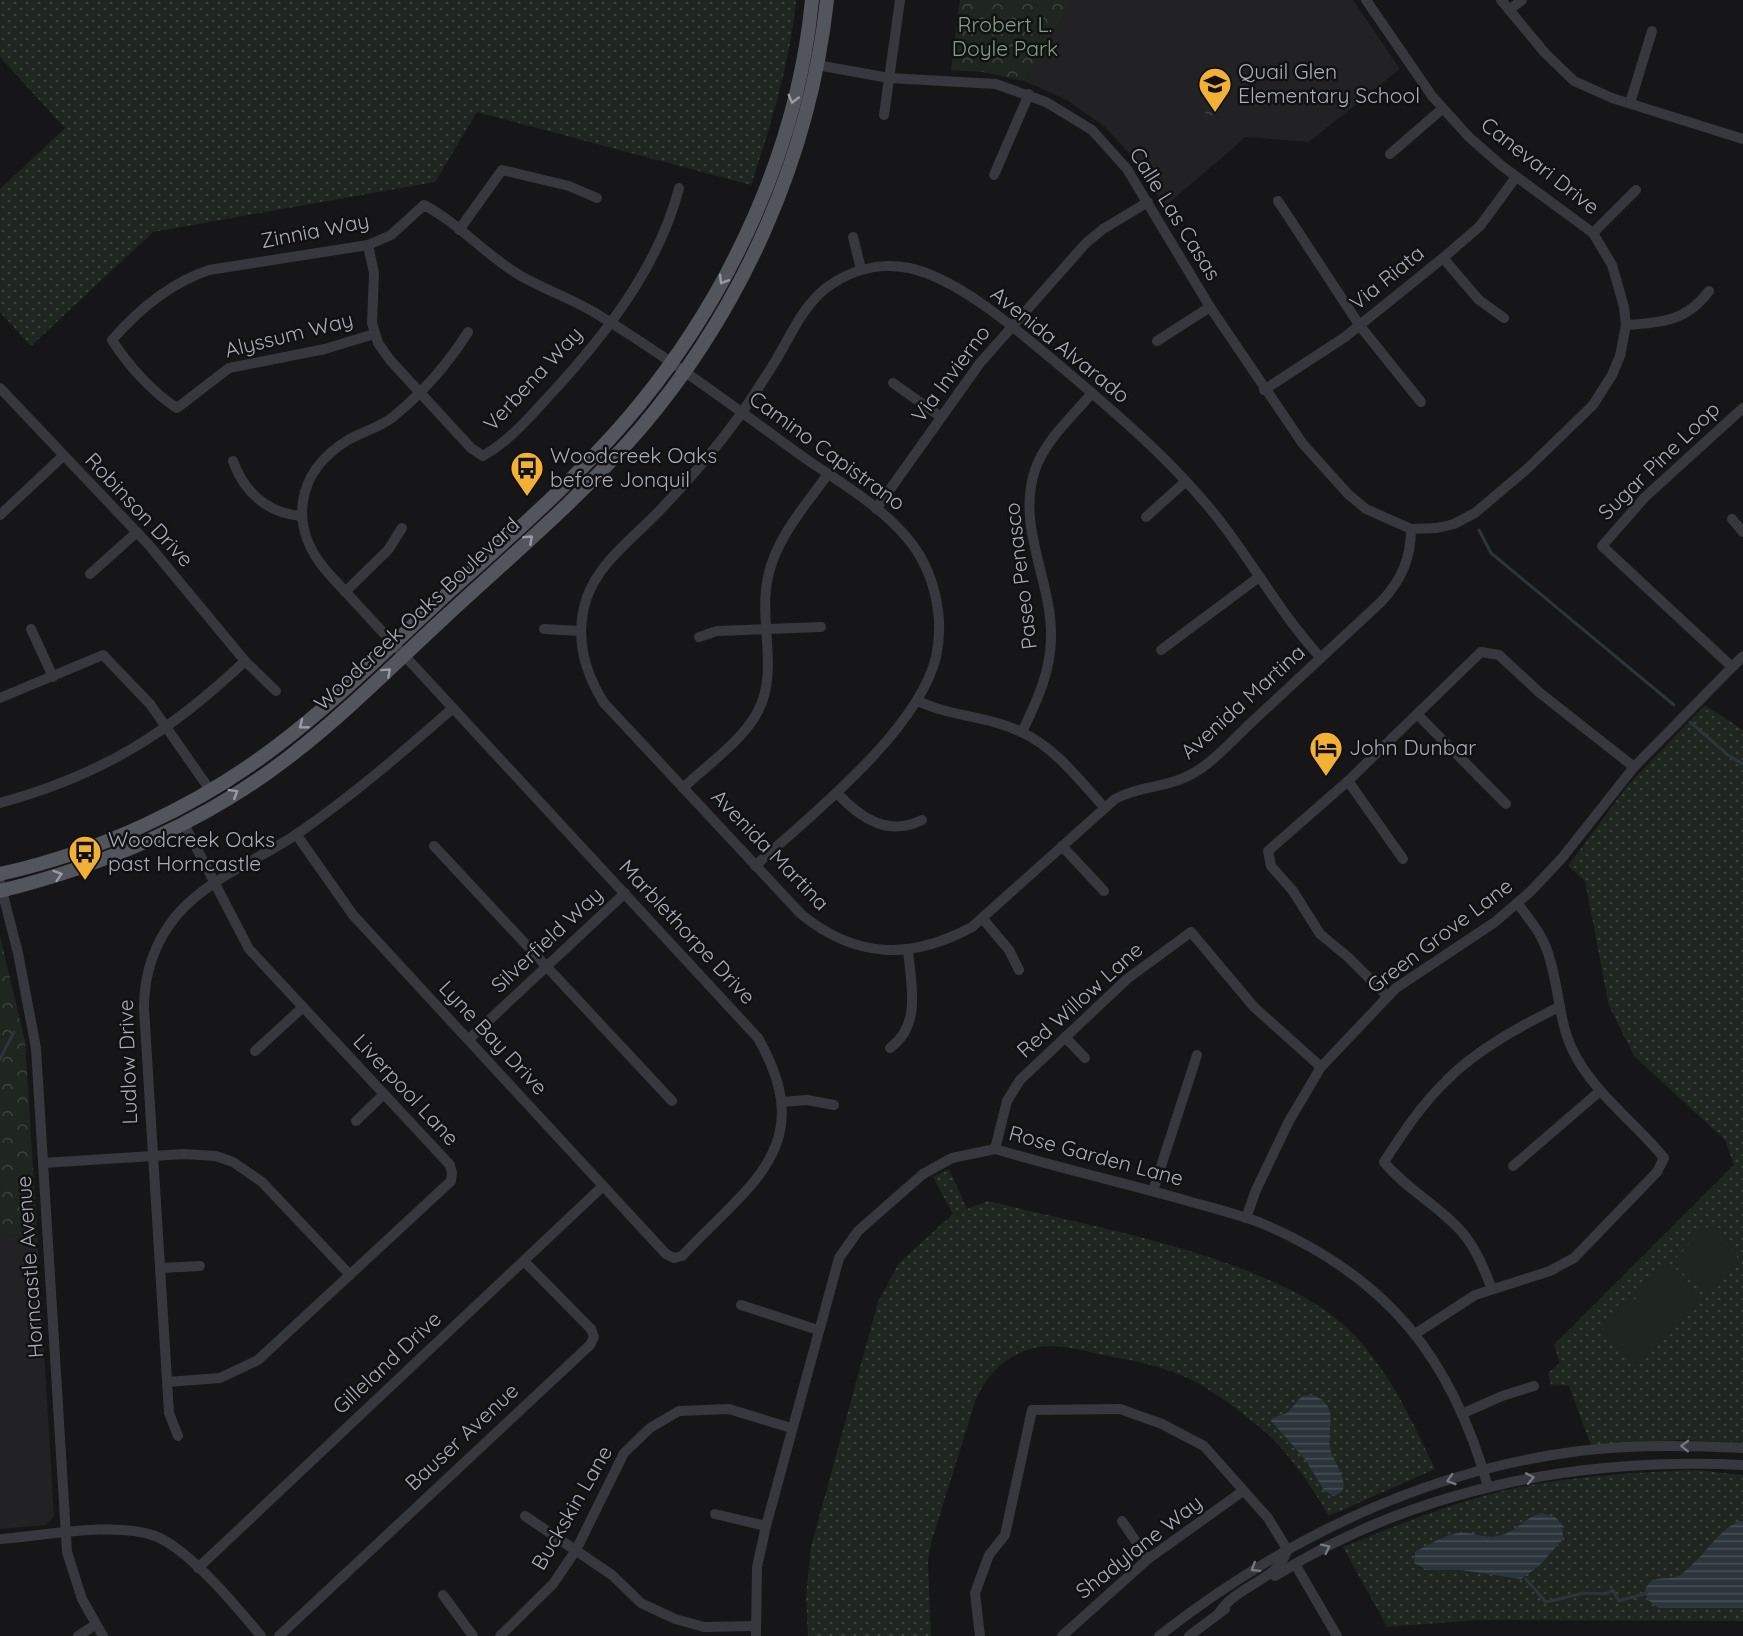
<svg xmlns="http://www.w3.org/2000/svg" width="1743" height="1636" font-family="Quicksand,sans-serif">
<defs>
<pattern id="grass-dots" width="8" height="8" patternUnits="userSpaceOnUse" patternTransform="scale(1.5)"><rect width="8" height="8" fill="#1e261f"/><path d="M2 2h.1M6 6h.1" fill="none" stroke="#3c433d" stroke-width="1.8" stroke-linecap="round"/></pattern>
<pattern id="forest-crowns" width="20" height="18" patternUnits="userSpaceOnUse" patternTransform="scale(1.5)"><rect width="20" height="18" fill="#1e261f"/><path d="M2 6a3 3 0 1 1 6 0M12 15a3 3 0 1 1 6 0" fill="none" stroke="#3c433d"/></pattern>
<pattern id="water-rules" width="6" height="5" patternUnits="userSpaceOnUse" patternTransform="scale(1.5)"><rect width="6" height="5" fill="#2c353c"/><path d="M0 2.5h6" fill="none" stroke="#485056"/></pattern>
</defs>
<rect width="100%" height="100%" fill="#161618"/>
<g fill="#222225">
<path d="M 1073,0 L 1353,0 L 1400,69 L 1309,142 L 1246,137 L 1164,207 L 1136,161 L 1105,127 L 1067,100 L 1024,81 Z"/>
<path d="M 37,1232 L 54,1516 L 46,1525 L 0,1529 L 0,1235 Z"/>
</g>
<g fill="url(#grass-dots)">
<path d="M 0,0 L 796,0 C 790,64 771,124 751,185 L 477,112 L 435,182 L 153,232 L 31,346 L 0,312 L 0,189 L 65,128 L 0,57 Z"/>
<path d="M 1705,705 L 1743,730 L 1743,1443 L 1679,1440 L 1591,1445 L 1569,1386 L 1551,1385 L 1548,1373 L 1560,1363 L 1554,1345 L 1734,1165 L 1725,1140 L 1634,1056 L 1609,1006 L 1585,881 L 1568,866 L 1628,785 Z"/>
<path d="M 949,1169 L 967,1209 L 988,1201 C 1091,1227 1289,1259 1359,1340 C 1395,1382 1412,1421 1435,1469 L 1329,1516 C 1309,1482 1284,1445 1252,1421 C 1234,1407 1212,1390 1192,1380 C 1163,1366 1135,1361 1104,1355 C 1088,1352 1071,1347 1055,1346 C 1017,1345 988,1369 975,1402 L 931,1543 L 928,1562 L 931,1636 L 808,1636 L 806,1596 L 811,1547 L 878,1302 L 899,1263 L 953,1214 L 933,1177 Z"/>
<path d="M 1696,1470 L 1743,1475 L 1743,1621 L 1477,1620 L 1387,1627 L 1343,1547 C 1400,1524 1458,1500 1519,1487 C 1578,1476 1637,1472 1696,1470 Z"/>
</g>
<g fill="url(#forest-crowns)">
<path d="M 960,0 L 1073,0 L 1024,81 L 983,72 L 951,70 Z"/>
<path d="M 1214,83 L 1222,91 L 1219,116 L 1207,115 L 1203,111 L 1205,91 Z"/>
<path d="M 0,936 L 25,1041 L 37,1232 L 0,1235 Z"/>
</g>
<g fill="#1e261f">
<path d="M 1710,1227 L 1737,1256 L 1737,1263 L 1710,1290 L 1705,1290 L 1692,1274 L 1676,1262 L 1676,1258 L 1704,1228 Z"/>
<path d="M 1666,1265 L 1672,1265 L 1684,1276 L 1685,1281 L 1701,1295 L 1701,1299 L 1672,1328 L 1667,1328 L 1667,1334 L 1639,1362 L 1633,1361 L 1620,1350 L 1620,1346 L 1616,1346 L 1604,1334 L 1604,1328 L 1632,1299 L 1638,1299 L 1638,1294 Z"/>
</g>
<g fill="url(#water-rules)">
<path d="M 1313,1395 C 1340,1406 1327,1426 1330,1448 C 1332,1461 1358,1491 1333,1496 L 1324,1490 L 1305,1459 L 1271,1421 L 1272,1418 L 1287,1413 L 1302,1396 Z"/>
<path d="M 1542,1513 L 1555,1517 L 1562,1524 L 1563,1539 L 1539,1566 L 1521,1579 L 1461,1570 L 1427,1570 L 1414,1563 L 1415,1552 C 1429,1545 1452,1530 1468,1533 C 1482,1536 1491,1539 1505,1534 C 1519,1529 1527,1516 1542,1513 Z"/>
<path d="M 1739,1521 L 1743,1521 L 1743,1608 L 1659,1608 L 1648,1600 L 1645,1592 C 1651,1571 1667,1583 1680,1575 C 1702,1560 1715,1533 1739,1521 Z"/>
</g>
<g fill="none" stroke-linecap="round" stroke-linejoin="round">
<g stroke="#2c353c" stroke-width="3">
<path d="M 1479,530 L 1491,553 L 1674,705"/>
<path d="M 1690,722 L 1728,755 L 1743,764"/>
<path d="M 0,1059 L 14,1032"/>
<path d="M 1526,1579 L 1546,1602 L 1584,1593 L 1606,1594 L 1613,1590 L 1619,1601 L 1647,1593"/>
</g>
<g stroke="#37383d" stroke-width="10">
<path d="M 1501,0 L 1545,53 L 1574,81 L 1612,98 L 1743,139"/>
<path d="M 1509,10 L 1522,0"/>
<path d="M 817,65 L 889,78 L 996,84 L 1046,102 L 1092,130 L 1127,169 L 1210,307 L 1303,444 L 1348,494 L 1366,509 L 1411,529 L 1437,528 L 1454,524 L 1475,513 L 1528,468 L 1593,405 L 1612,375 L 1620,356 L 1626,325 L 1624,307 L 1612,265 L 1593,233 L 1502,166 L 1469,137 L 1432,96 L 1366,0"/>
<path d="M 1630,103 L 1652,31"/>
<path d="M 884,115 L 900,0"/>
<path d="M 1390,154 L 1442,109"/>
<path d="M 994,175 L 1029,94"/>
<path d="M 1278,201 L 1360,326 L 1421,402"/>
<path d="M 459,230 L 502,170 L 569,186 L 597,198"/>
<path d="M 1593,233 L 1636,190"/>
<path d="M 853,237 L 861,269"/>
<path d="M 368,245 L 374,273 L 372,323 L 378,343 L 390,360 L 471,448 L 483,456 C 509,441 528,419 548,397 C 603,338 659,267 679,188"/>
<path d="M 1443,258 L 1479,300 L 1504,318"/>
<path d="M 1626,325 C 1661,323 1687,321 1709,291"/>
<path d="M 374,334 L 325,349 L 229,368 L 177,408 C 152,392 128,365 112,340 C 139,309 170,283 209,270 L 368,245 L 391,235 L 424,205 C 458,223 484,253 516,273 C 542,289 571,298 597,314 C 669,358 737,409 806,459 C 841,483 881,506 908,539 C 934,570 945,617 936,657 C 918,731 811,815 755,866"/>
<path d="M 1157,341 L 1210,307"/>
<path d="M 893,383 L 941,417"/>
<path d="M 0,388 L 148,544 L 245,661 L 276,691"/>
<path d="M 1264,390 L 1345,337 L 1443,258 L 1480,226 L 1516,177"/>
<path d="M 233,461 C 244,492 267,513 301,516"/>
<path d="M 876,509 L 980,363 L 1086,243 L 1103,229 L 1148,202"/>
<path d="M 0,515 L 63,456"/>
<path d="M 1146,517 L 1185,482"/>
<path d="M 1732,519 L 1743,532"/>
<path d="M 90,574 L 137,532"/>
<path d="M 345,592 L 388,550 L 402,528"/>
<path d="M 31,629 L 53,677"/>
<path d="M 544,629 L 580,631"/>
<path d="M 699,637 L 717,631 L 821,627"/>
<path d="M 1161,650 L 1259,577"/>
<path d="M 1321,658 C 1282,616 1255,566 1220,521 C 1175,463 1120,417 1065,370 C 1024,336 961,279 909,268 C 879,262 850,270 826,288 C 803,306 791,335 776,360 C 765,378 753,396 741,414 C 717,447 690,479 662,508 C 636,536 600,561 587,597 C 574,635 584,671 604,703 L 801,914 C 856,959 911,960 972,927 L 1115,799 C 1138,786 1165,788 1188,776 C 1213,764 1234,738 1254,720 C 1297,680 1339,641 1382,601 C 1401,580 1411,559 1411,529"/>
<path d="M 1731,666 L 1602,546 L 1645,497 L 1743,408"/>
<path d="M 0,698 L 103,655 L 150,704 L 210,790"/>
<path d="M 918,701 C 951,717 989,716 1021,732 C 1055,747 1080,781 1104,807"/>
<path d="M 1417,714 L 1506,804"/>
<path d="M 1022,732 C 1037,701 1051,671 1051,637 C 1052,580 1016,527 1035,470 C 1045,440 1072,417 1092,393"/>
<path d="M 1348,781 L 1403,859"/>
<path d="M 683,788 C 707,765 741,742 757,713 C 780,672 758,621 768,577 C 776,538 805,506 828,474"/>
<path d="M 837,793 C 860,818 888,837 922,820"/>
<path d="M 0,803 C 102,775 169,733 245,661"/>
<path d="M 296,834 L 353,915 L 666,1254 L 674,1258 L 682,1256 C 749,1184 820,1147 758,1038 L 329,574 C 287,528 295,472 348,440 C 363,431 379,428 393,417 C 422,393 448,364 468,332"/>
<path d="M 434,846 L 672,1101"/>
<path d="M 1062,846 L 1104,891"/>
<path d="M 0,883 L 18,953 L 36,1048 L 67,1552 L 82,1599 L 103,1636"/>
<path d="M 983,919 L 1009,950 L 1019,970"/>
<path d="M 1387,996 L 1348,957 L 1320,934 L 1293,891 L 1271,866 L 1268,851 L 1348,781 L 1481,652 L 1499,655 L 1540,693 L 1634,767"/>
<path d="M 1065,1037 L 1085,1058"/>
<path d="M 469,1039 L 625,893"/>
<path d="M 890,1048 C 922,1025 911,984 908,950"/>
<path d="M 255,1051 L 302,1008"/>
<path d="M 782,1102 L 807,1100 L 834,1105"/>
<path d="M 356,1121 L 383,1095"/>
<path d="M 995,1149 L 1007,1101 L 1020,1080 L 1127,979 L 1191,932 L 1254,1007 L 1321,1067"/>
<path d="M 43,1163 L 184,1154 L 216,1156 L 233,1162 L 262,1182 L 350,1275"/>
<path d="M 1513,1166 L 1600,1091"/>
<path d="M 1153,1191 L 1197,1055"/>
<path d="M 1246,1218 L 1256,1190 L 1289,1121 L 1321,1067 L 1396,988 L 1495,922 L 1531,891 L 1562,858 L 1634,767 L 1743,656"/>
<path d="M 160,1268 L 200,1266"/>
<path d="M 1492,1289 C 1484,1269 1476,1248 1461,1231 C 1438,1205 1406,1189 1384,1162 C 1402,1134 1422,1104 1446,1081 C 1474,1052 1522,1025 1559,1007"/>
<path d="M 741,1305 L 818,1330"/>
<path d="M 1415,1334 L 1475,1295 L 1550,1271 L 1574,1258 L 1657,1172 L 1664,1158 C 1634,1121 1593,1093 1572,1049 C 1559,1021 1559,989 1550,960 C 1545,938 1531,921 1518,904"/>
<path d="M 167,1382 L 220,1378 L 258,1360 L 451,1181 L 452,1173 L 450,1165 L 249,949 L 184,824"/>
<path d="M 1464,1413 L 1502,1396 L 1534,1386"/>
<path d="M 178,1436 L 169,1413 L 144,1008 C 144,974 155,942 176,916 C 207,879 258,860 297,834 C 352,796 403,752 453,708"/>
<path d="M 715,1514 L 766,1526"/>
<path d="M 525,1516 L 612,1575 L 641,1603 L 675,1619 L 704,1627 L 754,1626"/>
<path d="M 1122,1521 L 1148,1559"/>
<path d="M 0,1539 C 43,1536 116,1521 155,1536 C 189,1549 237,1607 261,1636"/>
<path d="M 1295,1564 L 1337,1636"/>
<path d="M 198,1568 L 603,1186"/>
<path d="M 1275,1576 C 1415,1488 1580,1457 1743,1465"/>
<path d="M 443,1595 L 473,1636"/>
<path d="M 78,1636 L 95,1625"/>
<path d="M 279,1636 L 590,1345 L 594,1337 L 591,1329 L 524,1261"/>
<path d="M 500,1636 L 553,1584 L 576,1550 L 624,1453 L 650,1428 L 679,1411 L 729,1409 L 791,1428"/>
<path d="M 756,1636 L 757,1567 L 766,1526 L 839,1258 L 858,1231 L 923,1174 L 952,1158 L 995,1149 C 1059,1168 1124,1183 1188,1201 C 1212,1208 1238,1214 1261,1223 C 1387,1276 1452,1358 1488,1487"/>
<path d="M 980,1636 L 975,1593 L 989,1555 L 1005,1535 L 1032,1410 L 1120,1409 L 1162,1424 L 1204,1446 L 1268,1518 L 1287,1549 C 1282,1579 1236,1585 1219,1613"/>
<path d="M 1062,1636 L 1148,1559 L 1243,1491"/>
<path d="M 1159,1636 C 1282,1540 1423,1471 1579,1451 C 1634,1444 1688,1445 1743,1448"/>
<path d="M 1189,1636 L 1225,1609"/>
</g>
<g stroke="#53555c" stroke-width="14">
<path d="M 0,874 C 99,852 197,807 278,745 C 335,702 385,651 437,603 C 506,540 579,478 639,405 C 732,291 798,147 812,0"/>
<path d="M 0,891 C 103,866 205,822 289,757 C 345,714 394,664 446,616 C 512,555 581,497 640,429 C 742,309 810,157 827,0"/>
</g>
</g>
<defs><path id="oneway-chevron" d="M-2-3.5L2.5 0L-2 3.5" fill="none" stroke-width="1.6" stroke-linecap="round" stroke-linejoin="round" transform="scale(1.5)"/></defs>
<g stroke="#979ba6">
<use href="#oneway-chevron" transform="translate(793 99) rotate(105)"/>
<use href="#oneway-chevron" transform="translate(723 280) rotate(121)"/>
<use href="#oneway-chevron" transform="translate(529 539) rotate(-43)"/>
<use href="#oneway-chevron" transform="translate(387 672) rotate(-42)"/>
<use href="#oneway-chevron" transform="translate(303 725) rotate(141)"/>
<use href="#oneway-chevron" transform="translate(234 793) rotate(-31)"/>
<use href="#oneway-chevron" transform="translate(58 875) rotate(-17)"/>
</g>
<g stroke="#757881">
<use href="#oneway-chevron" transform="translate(1685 1446) rotate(-178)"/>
<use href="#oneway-chevron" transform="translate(1530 1478) rotate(-11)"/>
<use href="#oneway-chevron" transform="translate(1451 1480) rotate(162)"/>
<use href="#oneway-chevron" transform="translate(1326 1548) rotate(-26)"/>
<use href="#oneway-chevron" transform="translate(1255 1568) rotate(148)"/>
</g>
<defs>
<symbol id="school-pin" viewBox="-11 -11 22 30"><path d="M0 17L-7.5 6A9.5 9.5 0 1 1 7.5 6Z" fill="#f2b134" stroke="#111113"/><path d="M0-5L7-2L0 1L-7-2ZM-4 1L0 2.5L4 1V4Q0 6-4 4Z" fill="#111"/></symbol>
<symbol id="bus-pin" viewBox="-11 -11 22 30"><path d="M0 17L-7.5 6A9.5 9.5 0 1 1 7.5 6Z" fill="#f2b134" stroke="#111113"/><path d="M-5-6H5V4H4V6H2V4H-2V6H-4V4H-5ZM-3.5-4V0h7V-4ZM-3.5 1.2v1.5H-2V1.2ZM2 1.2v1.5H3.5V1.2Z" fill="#111"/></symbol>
<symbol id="hotel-pin" viewBox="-11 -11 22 30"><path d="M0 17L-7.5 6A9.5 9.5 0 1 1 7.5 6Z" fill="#f2b134" stroke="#111113"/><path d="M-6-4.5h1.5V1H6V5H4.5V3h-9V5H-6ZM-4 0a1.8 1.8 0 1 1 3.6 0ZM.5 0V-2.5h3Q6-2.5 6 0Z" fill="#111"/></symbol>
</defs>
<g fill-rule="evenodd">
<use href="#school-pin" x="1196" y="65" width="38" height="52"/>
<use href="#bus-pin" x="508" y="449" width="38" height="52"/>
<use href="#hotel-pin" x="1307" y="729" width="38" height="52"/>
<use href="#bus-pin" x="66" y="833" width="38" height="52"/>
</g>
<g text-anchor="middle" stroke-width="5" stroke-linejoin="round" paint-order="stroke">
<g font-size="21" fill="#7fa381" stroke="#111113">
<text x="1005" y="32">Rrobert L.<tspan x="1005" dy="24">Doyle Park</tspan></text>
</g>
<g font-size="21" fill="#a8adb8" stroke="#111113" text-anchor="start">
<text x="1238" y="79">Quail Glen<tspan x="1238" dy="24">Elementary School</tspan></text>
<text x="550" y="463">Woodcreek Oaks<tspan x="550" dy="24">before Jonquil</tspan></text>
<text x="1349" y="755">John Dunbar</text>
<text x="108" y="847">Woodcreek Oaks<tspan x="108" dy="24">past Horncastle</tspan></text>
</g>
<g font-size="21" fill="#a8adb8" stroke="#111113">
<text transform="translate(1540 166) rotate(38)" y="7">Canevari Drive</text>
<text transform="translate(1175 214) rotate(58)" y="7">Calle Las Casas</text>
<text transform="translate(315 231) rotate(-11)" y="7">Zinnia Way</text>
<text transform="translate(1387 278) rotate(-39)" y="7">Via Riata</text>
<text transform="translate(289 335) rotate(-14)" y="7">Alyssum Way</text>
<text transform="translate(1060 345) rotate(39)" y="7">Avenida Alvarado</text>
<text transform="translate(951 374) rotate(-53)" y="7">Via Invierno</text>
<text transform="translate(533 379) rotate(-47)" y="7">Verbena Way</text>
<text transform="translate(827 451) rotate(36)" y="7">Camino Capistrano</text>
<text transform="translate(1659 461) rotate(-44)" y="7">Sugar Pine Loop</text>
<text transform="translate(139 510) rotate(47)" y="7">Robinson Drive</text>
<text transform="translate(1021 576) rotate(-97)" y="7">Paseo Penasco</text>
<text transform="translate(417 614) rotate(-43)" y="7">Woodcreek Oaks Boulevard</text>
<text transform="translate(1243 702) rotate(-42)" y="7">Avenida Martina</text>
<text transform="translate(770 850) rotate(46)" y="7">Avenida Martina</text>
<text transform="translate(687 932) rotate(47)" y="7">Marblethorpe Drive</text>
<text transform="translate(1440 936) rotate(-37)" y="7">Green Grove Lane</text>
<text transform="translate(547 940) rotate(-43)" y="7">Silverfield Way</text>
<text transform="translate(1080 1000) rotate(-42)" y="7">Red Willow Lane</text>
<text transform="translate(493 1038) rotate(47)" y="7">Lyne Bay Drive</text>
<text transform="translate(128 1062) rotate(-92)" y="7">Ludlow Drive</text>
<text transform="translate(406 1090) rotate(47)" y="7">Liverpool Lane</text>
<text transform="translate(1096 1156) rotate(15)" y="7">Rose Garden Lane</text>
<text transform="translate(30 1267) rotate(-94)" y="7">Horncastle Avenue</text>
<text transform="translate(387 1363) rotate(-43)" y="7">Gilleland Drive</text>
<text transform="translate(462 1437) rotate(-43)" y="7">Bauser Avenue</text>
<text transform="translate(572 1508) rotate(-60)" y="7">Buckskin Lane</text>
<text transform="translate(1139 1547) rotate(-38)" y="7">Shadylane Way</text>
</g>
</g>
</svg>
